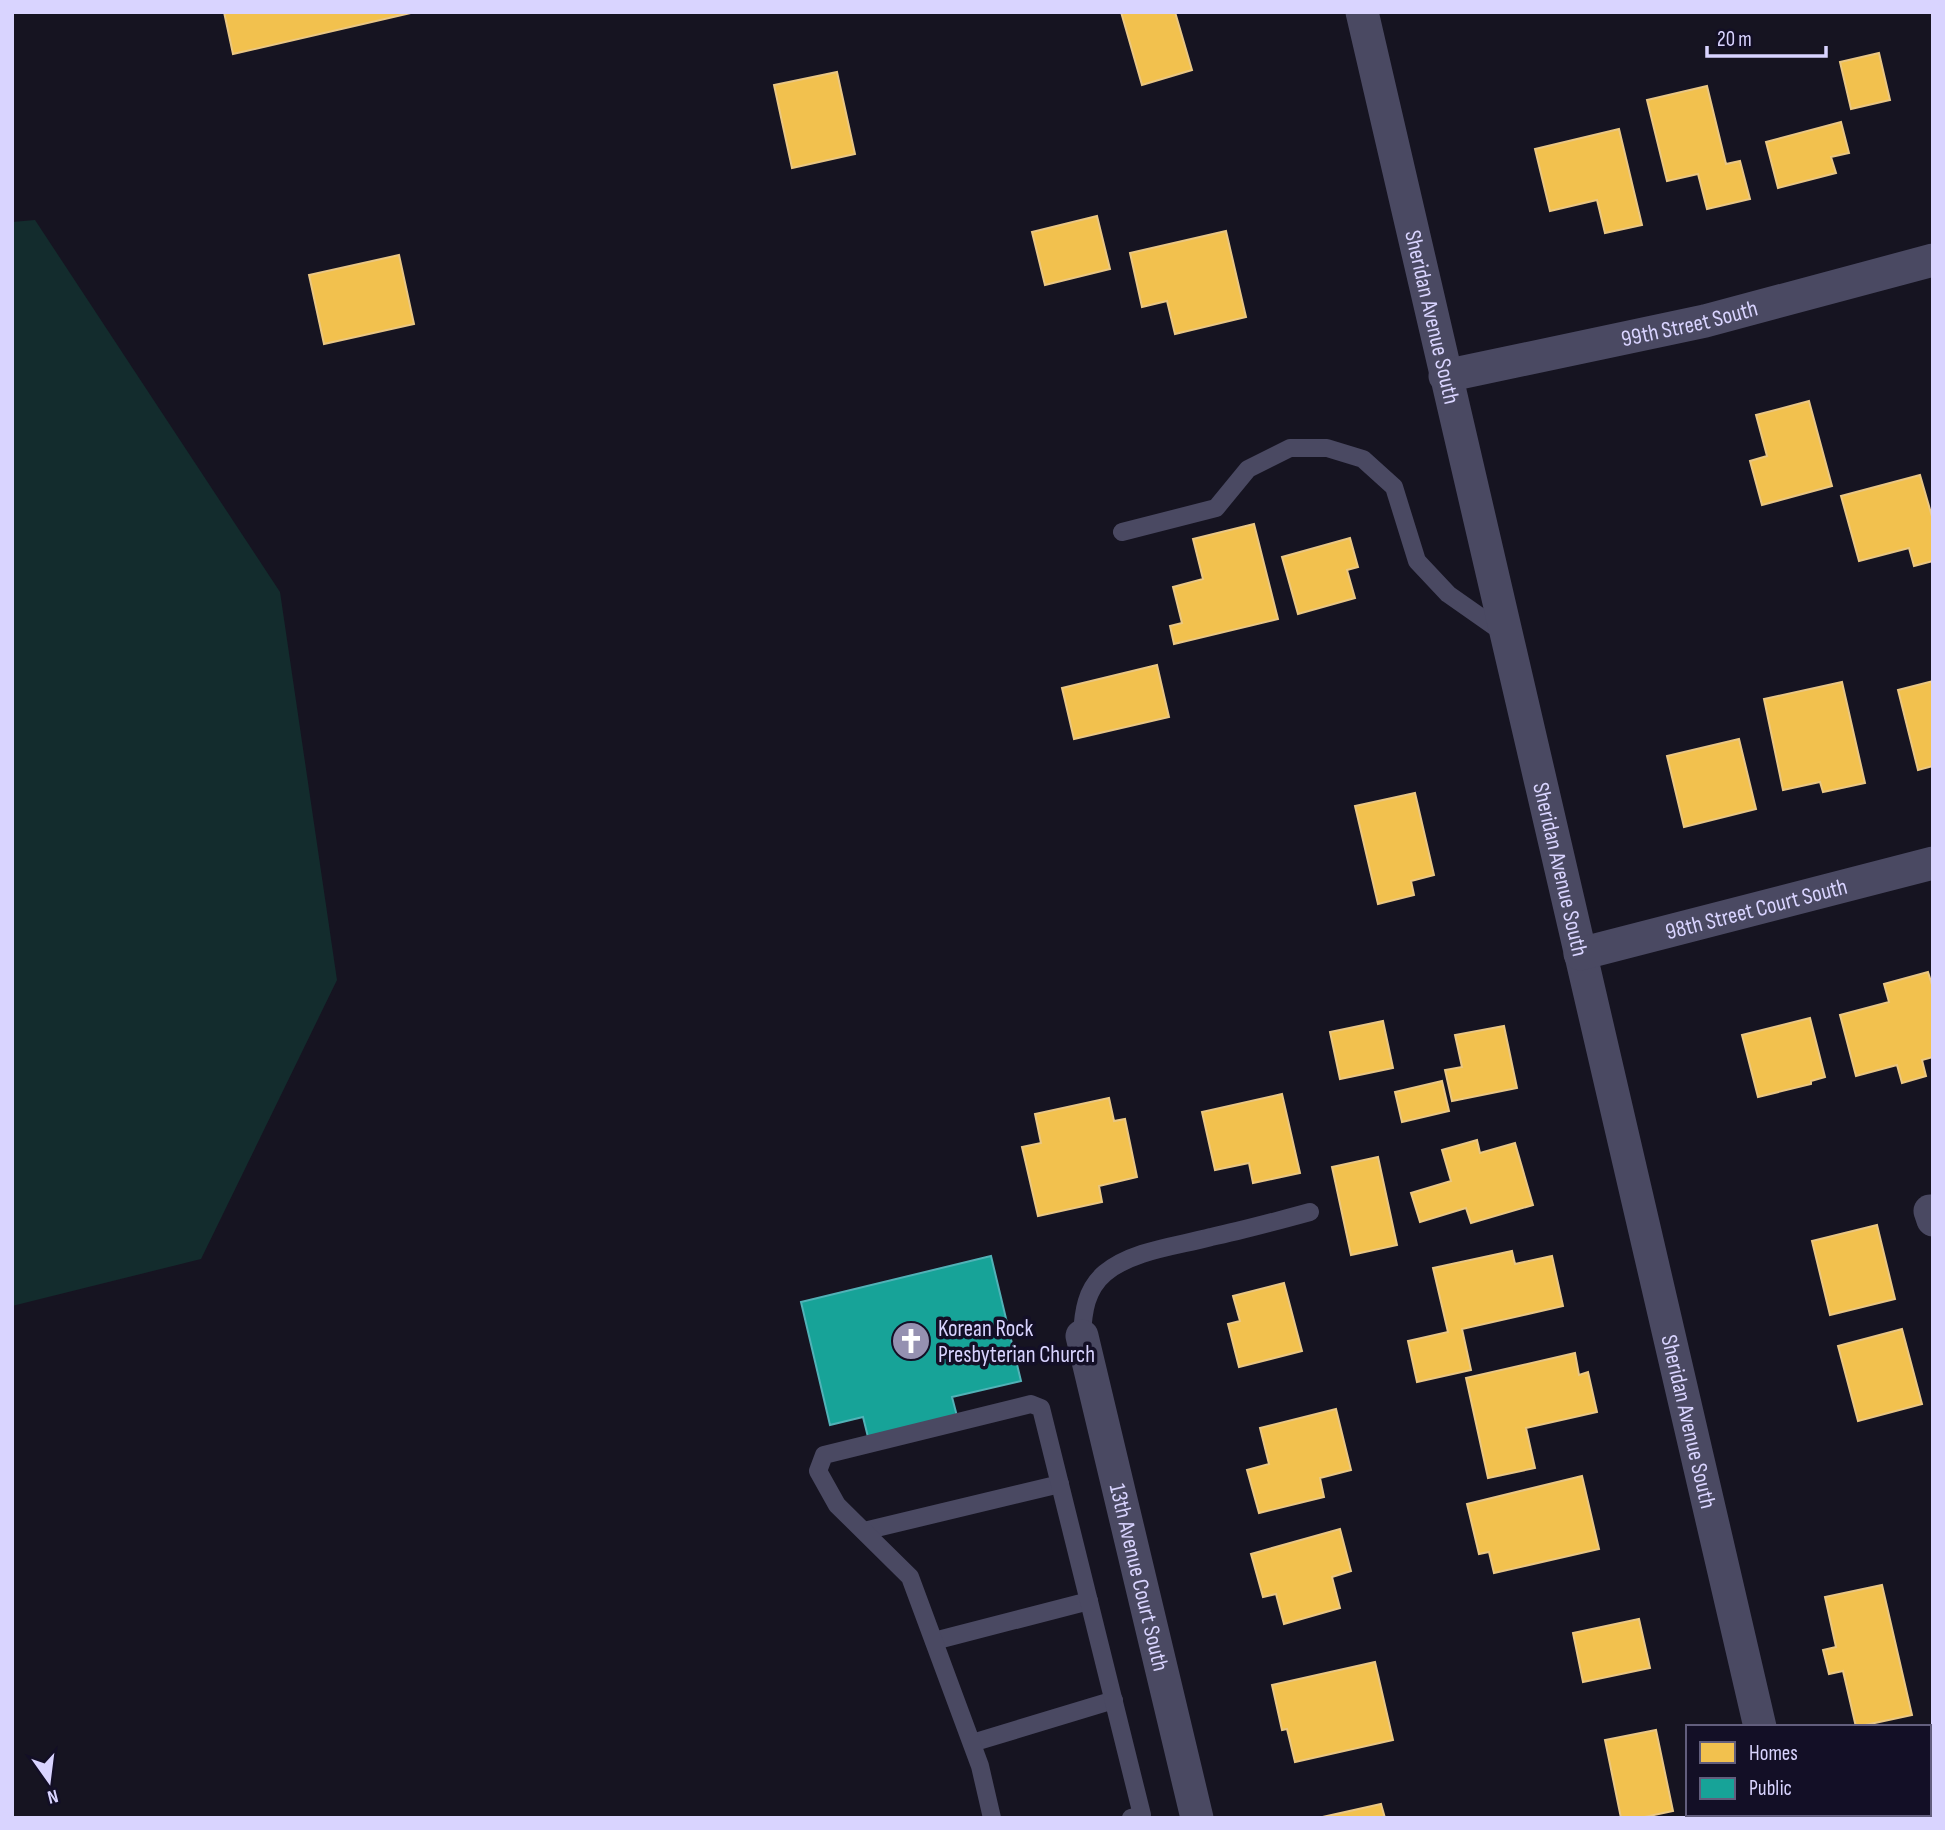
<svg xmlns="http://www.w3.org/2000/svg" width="1945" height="1830" font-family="'Sofia Sans Condensed',sans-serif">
<rect width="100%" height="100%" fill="#161421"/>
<path fill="#132c2d" d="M 35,220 L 280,592 L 337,980 L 201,1259 L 12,1306 L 12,222 Z"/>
<g fill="#f2c14e" stroke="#eac783" stroke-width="2">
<path d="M 224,12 L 415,12 L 233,54 Z"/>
<path d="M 1121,12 L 1175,12 L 1192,70 L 1142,85 Z"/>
<path d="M 1879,53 L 1890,100 L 1851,109 L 1840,62 Z"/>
<path d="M 837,72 L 855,154 L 792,168 L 774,85 Z"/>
<path d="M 1707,86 L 1726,164 L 1740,161 L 1750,199 L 1707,209 L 1698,174 L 1667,181 L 1647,100 Z"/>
<path d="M 1841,122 L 1849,153 L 1831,157 L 1836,173 L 1778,188 L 1766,142 Z"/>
<path d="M 1619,129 L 1642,225 L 1605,233 L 1597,200 L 1550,211 L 1535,149 Z"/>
<path d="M 1097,216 L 1110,269 L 1045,285 L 1032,232 Z"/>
<path d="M 1226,231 L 1246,317 L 1175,334 L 1167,301 L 1142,307 L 1130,253 Z"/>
<path d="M 399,255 L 414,324 L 324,344 L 309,275 Z"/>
<path d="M 1809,401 L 1832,486 L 1762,505 L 1750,461 L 1767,456 L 1756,415 Z"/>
<path d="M 1920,475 L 1933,520 L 1933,561 L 1914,566 L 1909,548 L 1859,561 L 1841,496 Z"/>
<path d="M 1254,524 L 1278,619 L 1174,644 L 1170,626 L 1182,623 L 1173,587 L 1203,579 L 1193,539 Z"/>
<path d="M 1350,538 L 1358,567 L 1347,570 L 1355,598 L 1298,614 L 1282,557 Z"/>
<path d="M 1157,665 L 1169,717 L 1074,739 L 1062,688 Z"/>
<path d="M 1933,681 L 1933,766 L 1918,770 L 1898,690 Z"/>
<path d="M 1842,682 L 1865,783 L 1823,792 L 1820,782 L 1783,790 L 1764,699 Z"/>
<path d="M 1739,739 L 1756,809 L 1684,827 L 1667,756 Z"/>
<path d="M 1415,793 L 1434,875 L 1411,881 L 1414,895 L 1378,904 L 1355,806 Z"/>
<path d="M 1928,972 L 1933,988 L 1933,1057 L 1922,1060 L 1926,1076 L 1902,1083 L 1897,1065 L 1856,1076 L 1840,1015 L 1889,1002 L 1884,984 Z"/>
<path d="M 1810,1018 L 1825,1077 L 1811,1081 L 1811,1084 L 1758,1097 L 1742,1035 Z"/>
<path d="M 1383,1021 L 1393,1068 L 1340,1079 L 1330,1032 Z"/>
<path d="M 1504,1026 L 1517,1088 L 1452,1101 L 1445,1070 L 1462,1067 L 1455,1035 Z"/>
<path d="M 1442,1081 L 1449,1111 L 1402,1122 L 1395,1092 Z"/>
<path d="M 1282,1094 L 1300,1173 L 1253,1183 L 1249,1163 L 1215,1170 L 1202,1112 Z"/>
<path d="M 1109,1098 L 1114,1121 L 1125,1119 L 1137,1177 L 1099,1186 L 1102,1202 L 1038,1216 L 1022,1147 L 1041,1143 L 1035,1114 Z"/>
<path d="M 1477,1140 L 1480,1153 L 1515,1143 L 1533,1205 L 1471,1223 L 1466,1208 L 1420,1222 L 1411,1193 L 1451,1181 L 1442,1150 Z"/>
<path d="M 1378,1157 L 1397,1245 L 1351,1255 L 1332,1167 Z"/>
<path d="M 1877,1225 L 1895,1299 L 1830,1315 L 1812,1241 Z"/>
<path d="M 1512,1251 L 1515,1264 L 1552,1256 L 1563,1306 L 1462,1329 L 1471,1370 L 1417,1382 L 1408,1341 L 1448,1332 L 1433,1268 Z"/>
<path d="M 1284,1283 L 1302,1351 L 1239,1367 L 1228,1324 L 1240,1321 L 1233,1296 Z"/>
<path d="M 1902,1329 L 1922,1404 L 1858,1421 L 1838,1346 Z"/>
<path d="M 1575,1353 L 1579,1375 L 1588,1372 L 1597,1412 L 1526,1428 L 1535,1468 L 1488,1478 L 1466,1378 Z"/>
<path d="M 1336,1409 L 1351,1470 L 1320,1478 L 1324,1497 L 1259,1513 L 1247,1470 L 1269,1464 L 1260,1428 Z"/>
<path d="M 1582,1476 L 1599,1549 L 1494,1573 L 1489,1552 L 1479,1554 L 1467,1504 Z"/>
<path d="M 1340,1529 L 1351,1571 L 1332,1577 L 1340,1608 L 1284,1624 L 1276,1594 L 1263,1597 L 1251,1554 Z"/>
<path d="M 1882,1585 L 1912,1715 L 1856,1727 L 1843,1671 L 1829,1674 L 1823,1650 L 1836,1647 L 1825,1597 Z"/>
<path d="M 1639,1619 L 1650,1668 L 1583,1682 L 1573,1633 Z"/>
<path d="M 1375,1662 L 1393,1740 L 1295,1762 L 1287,1729 L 1282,1730 L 1272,1685 Z"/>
<path d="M 1656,1730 L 1673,1811 L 1640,1818 L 1621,1818 L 1605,1740 Z"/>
<path d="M 1381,1804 L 1385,1818 L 1318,1818 Z"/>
</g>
<path fill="#17a398" stroke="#51b2b7" stroke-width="2" d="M 991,1256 L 1021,1381 L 952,1397 L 958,1420 L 869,1441 L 863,1417 L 830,1425 L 801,1302 Z"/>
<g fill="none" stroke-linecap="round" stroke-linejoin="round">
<g stroke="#4a4962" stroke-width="18">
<path d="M 1122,532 L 1216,508 L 1248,469 L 1290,448 L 1327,448 L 1363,459 L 1394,487 L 1417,561 L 1448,594 L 1505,634"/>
<path d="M 1082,1336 C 1083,1312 1086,1289 1105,1273 C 1133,1250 1178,1246 1211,1237 C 1244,1230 1277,1221 1310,1212"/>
<path d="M 864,1531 L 1060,1484"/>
<path d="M 934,1641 L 1089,1601"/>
<path d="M 972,1743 L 1114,1700"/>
<path d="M 992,1818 L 980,1766 L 910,1577 L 837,1505 L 818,1471 L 824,1455 L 1031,1404 L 1041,1408 L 1142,1815 L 1131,1818"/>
</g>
<g stroke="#4a4962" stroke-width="33">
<path id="s1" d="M 1362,12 L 1760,1727"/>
<path id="s2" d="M 1445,376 L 1705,321 L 1933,260"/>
<path id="s3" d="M 1580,954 L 1933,863"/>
<path d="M 1930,1211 L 1933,1220"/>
<path id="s4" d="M 1082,1336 L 1197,1818"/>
<path d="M 1780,1814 L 1781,1818"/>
</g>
</g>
<defs>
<symbol id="church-disc" viewBox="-11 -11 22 22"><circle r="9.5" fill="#9591b1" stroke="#130f26"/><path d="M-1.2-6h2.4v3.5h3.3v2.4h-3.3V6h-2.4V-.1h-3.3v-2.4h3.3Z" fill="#fff"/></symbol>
</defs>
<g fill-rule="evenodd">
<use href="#church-disc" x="889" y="1319" width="44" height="44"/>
</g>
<g text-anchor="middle" stroke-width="7" stroke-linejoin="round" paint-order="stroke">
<g font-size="23" fill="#d9d4ff" stroke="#130f26">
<text dy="8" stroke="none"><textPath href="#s1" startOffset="313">Sheridan Avenue South</textPath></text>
<text dy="8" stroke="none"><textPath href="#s2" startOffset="250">99th Street South</textPath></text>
<text dy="8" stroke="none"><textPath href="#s1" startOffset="880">Sheridan Avenue South</textPath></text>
<text dy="8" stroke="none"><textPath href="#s3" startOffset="182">98th Street Court South</textPath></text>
<text dy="8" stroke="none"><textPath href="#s1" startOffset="1447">Sheridan Avenue South</textPath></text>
<text dy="8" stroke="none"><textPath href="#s4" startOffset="248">13th Avenue Court South</textPath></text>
</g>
<g font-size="23" fill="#d9d4ff" stroke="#130f26" text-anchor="start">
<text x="938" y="1336">Korean Rock<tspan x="938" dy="26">Presbyterian Church</tspan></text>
</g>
</g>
<rect width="1945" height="1830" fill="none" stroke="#d9d4ff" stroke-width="28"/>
<rect x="1686" y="1725" width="245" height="91" fill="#130f26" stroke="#625e7d" stroke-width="2"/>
<rect x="1700" y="1742" width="35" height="21" fill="#f2c14e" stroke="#625e7d" stroke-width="2"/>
<text x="1749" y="1760" font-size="21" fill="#d9d4ff">Homes</text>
<rect x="1700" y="1778" width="35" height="21" fill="#17a398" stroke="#625e7d" stroke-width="2"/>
<text x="1749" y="1795" font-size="21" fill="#d9d4ff">Public</text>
<g transform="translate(49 1781) rotate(166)" stroke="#130f26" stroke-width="5" paint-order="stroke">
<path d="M0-5L12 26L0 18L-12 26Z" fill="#d9d4ff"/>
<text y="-10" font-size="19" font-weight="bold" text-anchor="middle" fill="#d9d4ff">N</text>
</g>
<path d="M1707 46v10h119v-10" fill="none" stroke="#d9d4ff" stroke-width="3.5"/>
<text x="1717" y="46" font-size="21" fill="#d9d4ff" stroke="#130f26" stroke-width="5" paint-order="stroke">20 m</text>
</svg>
